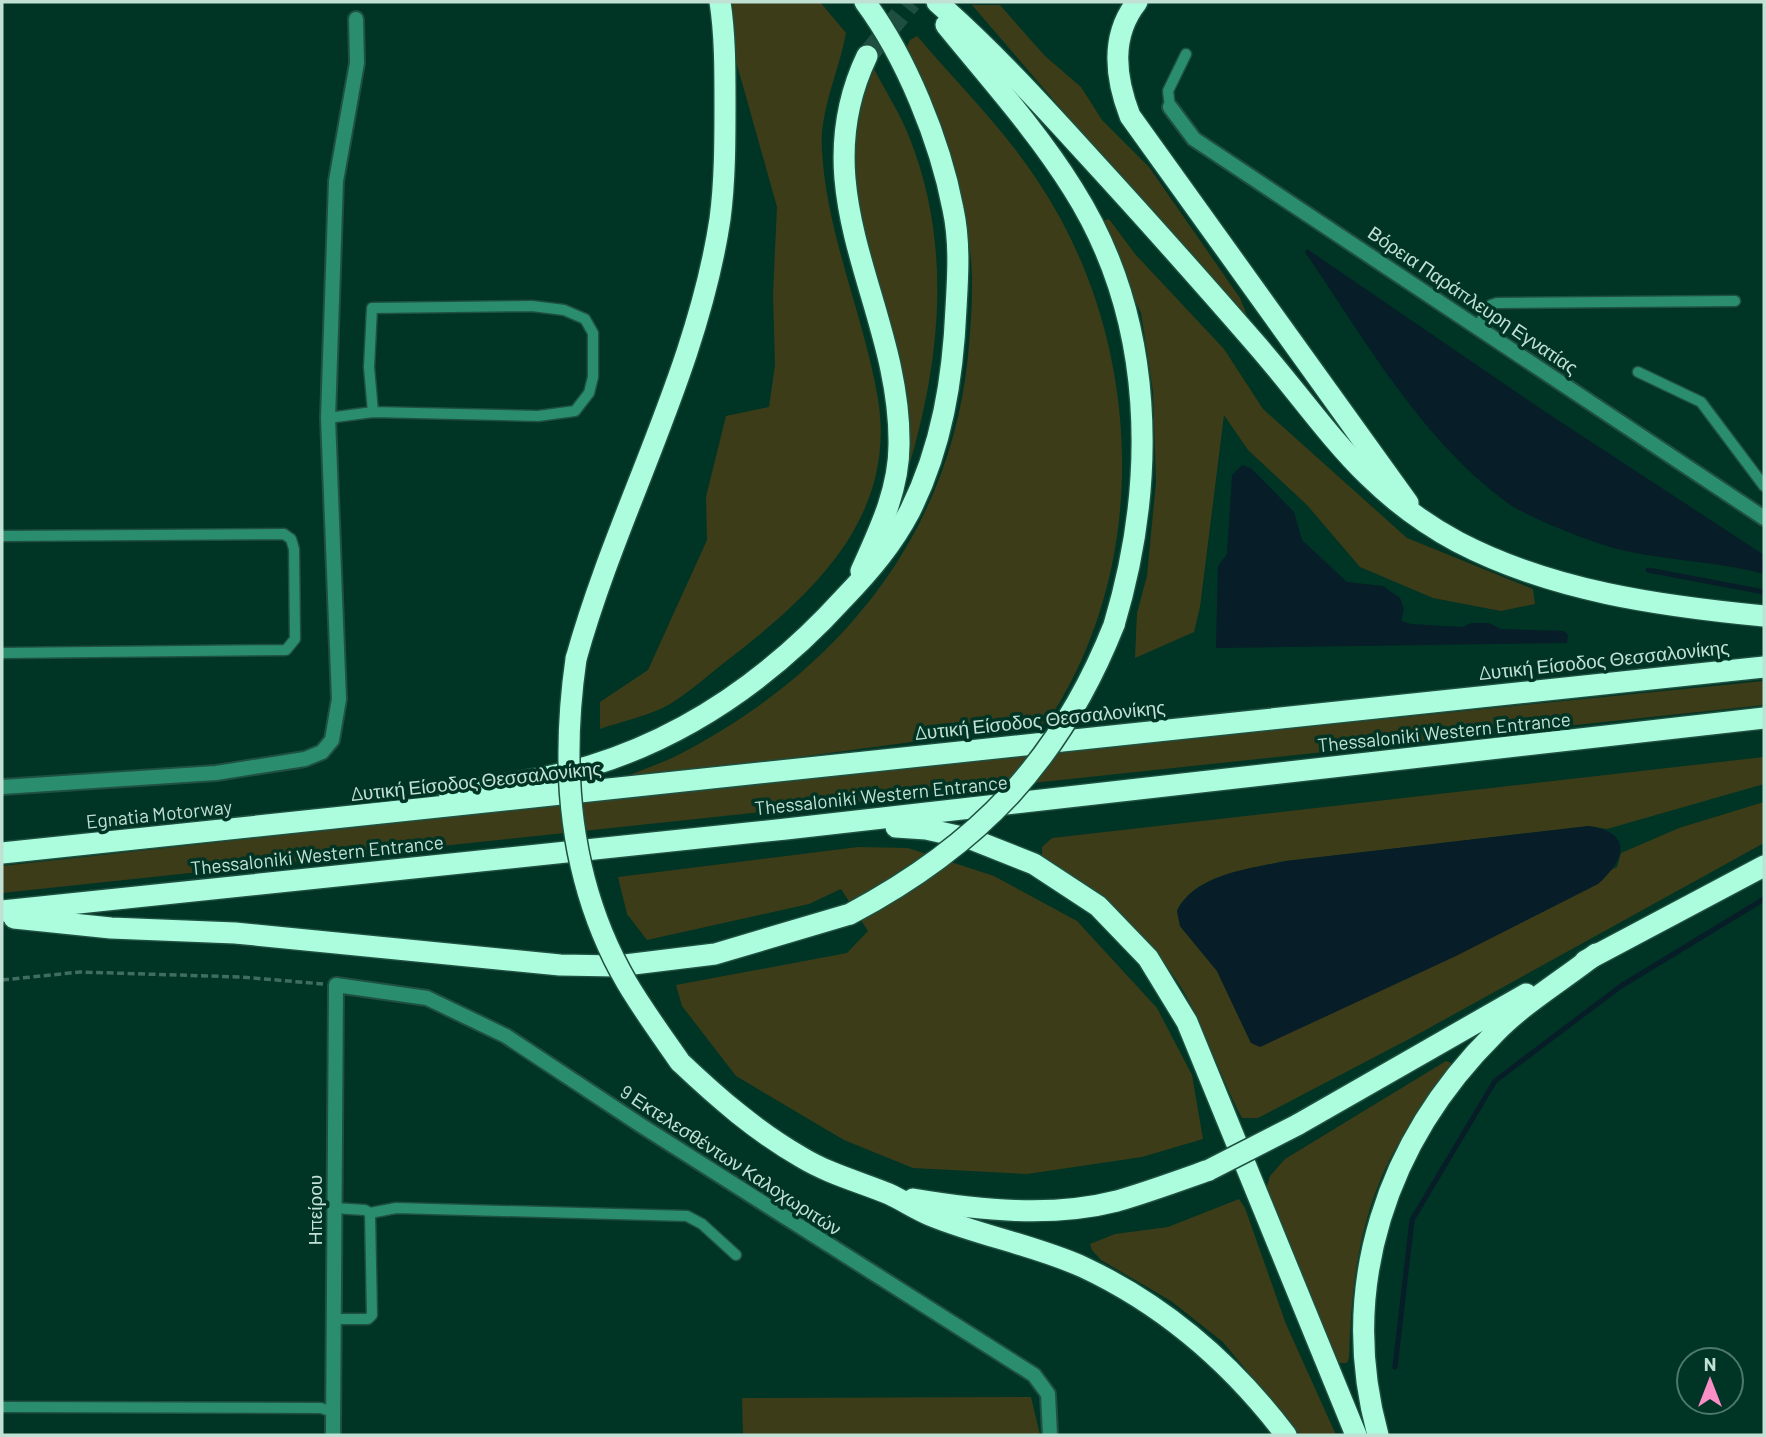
<svg xmlns="http://www.w3.org/2000/svg" width="1766" height="1437" font-family="Barlow,sans-serif">
<rect width="100%" height="100%" fill="#003425"/>
<g fill="#3d3c19">
<path d="M 731,2 L 820,2 L 846,33 C 839,72 819,111 822,151 C 827,236 864,316 878,399 C 897,517 813,594 729,659 C 709,674 690,692 670,704 C 650,716 622,721 600,729 L 600,702 L 648,670 L 707,540 L 706,497 L 726,416 L 769,407 L 775,365 L 773,294 L 777,207 L 736,61 Z"/>
<path d="M 972,5 L 1000,5 L 1045,56 L 1081,87 L 1102,120 L 1149,167 L 1240,298 L 1253,330 L 1190,253 L 1126,184 Z"/>
<path d="M 917,36 C 958,84 1005,130 1039,183 C 1144,341 1153,565 1046,724 L 612,782 C 633,773 655,766 676,756 C 835,675 950,538 968,356 C 972,313 976,265 965,224 C 960,205 952,187 945,169 C 931,131 917,93 903,55 L 910,40 Z"/>
<path d="M 874,69 C 886,92 901,115 910,139 C 953,248 940,364 907,473 L 855,218 L 854,122 Z"/>
<path d="M 1109,219 L 1135,254 L 1224,349 L 1263,409 L 1407,538 L 1533,589 L 1535,604 L 1501,611 L 1433,598 L 1360,567 L 1307,505 L 1248,450 L 1224,415 L 1200,607 L 1194,632 L 1135,658 L 1137,613 L 1147,576 L 1156,482 L 1153,391 L 1141,313 L 1099,222 Z"/>
<path d="M 1764,681 L 1764,705 L 2,893 L 2,866 L 866,771 Z"/>
<path d="M 1764,757 L 1764,784 L 1607,829 L 1589,826 L 1286,861 C 1249,869 1196,874 1177,910 L 1180,926 L 1217,971 L 1251,1043 L 1617,867 L 1621,853 L 1679,828 L 1764,802 L 1764,843 L 1411,1038 L 1258,1118 L 1242,1118 C 1220,1077 1205,1027 1181,987 C 1146,931 1096,894 1042,857 L 1042,847 L 1052,838 Z"/>
<path d="M 858,847 L 908,848 L 994,876 L 1077,921 L 1157,1008 L 1192,1075 L 1203,1139 L 1142,1157 L 1027,1174 L 913,1168 L 844,1140 L 736,1076 L 682,1006 L 676,985 L 847,953 L 868,931 L 841,889 L 809,904 L 647,940 L 627,914 L 618,877 Z"/>
<path d="M 1446,1061 L 1451,1063 L 1451,1070 C 1435,1092 1417,1113 1403,1136 C 1361,1203 1351,1281 1349,1358 L 1347,1363 L 1334,1363 L 1266,1189 L 1270,1176 L 1285,1159 Z"/>
<path d="M 1239,1199 L 1245,1208 L 1286,1324 L 1336,1435 L 1300,1435 L 1223,1342 L 1171,1301 L 1101,1260 L 1092,1250 L 1090,1244 L 1115,1234 L 1168,1227 Z"/>
<path d="M 1031,1397 L 1040,1435 L 743,1435 L 742,1398 Z"/>
</g>
<g fill="#071d27">
<path d="M 1307,249 L 1544,411 L 1764,555 L 1764,574 C 1713,560 1658,561 1607,546 C 1583,539 1528,517 1509,504 C 1421,440 1366,341 1305,252 Z"/>
<path d="M 1242,465 L 1251,468 L 1294,512 L 1302,540 L 1347,582 L 1383,586 L 1400,598 L 1404,609 L 1401,621 L 1411,624 L 1462,627 L 1471,623 L 1489,623 L 1501,629 L 1564,631 L 1568,635 L 1567,643 L 1216,648 L 1218,566 L 1227,554 L 1232,475 Z"/>
<path d="M 1589,826 C 1633,833 1626,859 1598,884 L 1456,956 L 1260,1047 L 1251,1043 L 1217,971 L 1180,926 L 1177,911 C 1196,874 1249,869 1286,861 Z"/>
</g>
<g fill="none" stroke-linecap="round" stroke-linejoin="round">
<g stroke="#071d27" stroke-width="5">
<path d="M 1648,570 L 1764,592"/>
<path d="M 1395,1367 L 1412,1220 L 1495,1081 L 1621,986 L 1764,899"/>
</g>
<path stroke="#1d4e3f" stroke-width="21" stroke-dasharray="21 10" stroke-linecap="butt" d="M 867,56 L 911,2"/>
<defs>
<g id="lane">
<path d="M 1170,107 L 1168,91 L 1186,54"/>
<path d="M 1478,326 L 1491,305 L 1497,303 L 1735,301"/>
<path d="M 1638,372 L 1701,402 L 1764,486"/>
<path d="M 328,418 L 373,412 L 369,367 L 372,308 L 532,306 L 564,310 L 585,319 L 593,333 L 593,377 L 589,393 L 575,411 L 538,416 L 373,412"/>
<path d="M 2,536 L 284,534 L 291,539 L 294,549 L 295,639 L 286,650 L 2,653"/>
<path d="M 370,1213 L 396,1208 L 687,1216 L 702,1224 L 736,1255"/>
<path d="M 333,1319 L 368,1319 L 372,1315 L 370,1213 L 365,1210 L 334,1208"/>
<path d="M 2,1407 L 321,1408 L 333,1412"/>
</g>
<g id="street">
<path d="M 1170,107 L 1194,139 L 1764,518"/>
<path d="M 2,787 L 216,773 L 305,759 L 322,752 L 332,740 L 339,699 L 328,418 L 336,181 L 357,63 L 356,19"/>
<path d="M 333,1435 L 336,985 L 427,998 L 506,1036 L 642,1126 L 1034,1375 L 1048,1394 L 1050,1435"/>
</g>
<g id="highway">
<path d="M 937,2 C 992,50 1042,105 1091,159 C 1147,220 1202,282 1256,344 C 1324,422 1361,490 1458,542 C 1552,591 1660,606 1764,616"/>
<path d="M 1137,2 C 1110,36 1115,77 1130,116 L 1408,503"/>
<path d="M 946,25 C 989,78 1037,131 1073,189 C 1156,320 1157,481 1114,625"/>
<path d="M 861,571 C 879,531 899,490 899,445 C 901,307 800,196 867,56"/>
<path d="M 576,659 C 617,511 697,372 720,219 C 725,181 725,141 725,103 C 725,69 725,34 720,2"/>
<path d="M 449,792 C 496,786 544,780 590,766 C 691,735 773,676 844,598 C 870,571 892,545 910,511 C 942,447 953,378 956,308 C 958,275 960,241 953,209 C 940,141 906,57 865,2"/>
<path d="M 896,827 L 926,829 L 971,839 L 1034,864 L 1098,906 L 1148,958 L 1187,1022 L 1356,1435"/>
<path d="M 2,853 L 1764,667"/>
<path d="M 2,911 L 786,829 L 1764,718"/>
<path d="M 14,918 L 111,928 L 235,933 L 560,965 L 617,966 L 715,954 L 850,914"/>
<path d="M 1585,961 L 1764,866"/>
<path d="M 680,1062 C 718,1098 756,1131 801,1157 C 829,1174 860,1182 889,1194 C 904,1201 917,1210 932,1216 C 981,1236 1034,1245 1083,1267 C 1164,1305 1232,1364 1286,1435"/>
<path d="M 1297,1125 L 1526,994"/>
<path d="M 913,1199 C 979,1210 1051,1218 1117,1201 C 1148,1192 1178,1181 1209,1170"/>
<path d="M 1378,1435 C 1337,1286 1387,1140 1495,1033 C 1524,1003 1563,980 1596,954"/>
</g>
</defs>
<use href="#lane" stroke="#1f5041" stroke-width="13"/>
<use href="#street" stroke="#1f5041" stroke-width="18"/>
<use href="#highway" stroke="#1f5041" stroke-width="24"/>
<path stroke="#3f6d5e" stroke-width="3.5" stroke-dasharray="7 3.5" stroke-linecap="butt" d="M 2,980 L 80,972 L 241,977 L 323,984"/>
<use href="#lane" stroke="#298d6e" stroke-width="10"/>
<use href="#street" stroke="#298d6e" stroke-width="14"/>
<use href="#highway" stroke="#abfddd" stroke-width="21"/>
<defs>
<g id="highway-bridge">
<path d="M 576,659 C 560,770 569,883 627,983 C 643,1010 662,1036 680,1062"/>
<path d="M 850,914 C 978,846 1060,761 1114,625"/>
<path d="M 1209,1170 L 1297,1125"/>
</g>
</defs>
<use href="#highway-bridge" stroke="#1f5041" stroke-width="24" stroke-linecap="butt"/>
<use href="#highway-bridge" stroke="#abfddd" stroke-width="21"/>
</g>
<g text-anchor="middle" stroke-width="7" stroke-linejoin="round" paint-order="stroke">
<g font-size="19" fill="#c1e1d4" stroke="#003425">
<text transform="translate(1473 300) rotate(34)" y="7">Βόρεια Παράπλευρη Εγνατίας</text>
<text transform="translate(1604 660) rotate(-6)" y="7">Δυτική Είσοδος Θεσσαλονίκης</text>
<text transform="translate(1040 720) rotate(-6)" y="7">Δυτική Είσοδος Θεσσαλονίκης</text>
<text transform="translate(1444 732) rotate(-6)" y="7">Thessaloniki Western Entrance</text>
<text transform="translate(476 781) rotate(-6)" y="7">Δυτική Είσοδος Θεσσαλονίκης</text>
<text transform="translate(881 795) rotate(-6)" y="7">Thessaloniki Western Entrance</text>
<text transform="translate(159 814) rotate(-6)" y="7">Egnatia Motorway</text>
<text transform="translate(317 855) rotate(-6)" y="7">Thessaloniki Western Entrance</text>
<text transform="translate(731 1160) rotate(33)" y="7">9 Εκτελεσθέντων Καλοχωριτών</text>
<text transform="translate(315 1210) rotate(-90)" y="7">Ηπείρου</text>
</g>
</g>
<rect width="1766" height="1437" fill="none" stroke="#c1e1d4" stroke-width="7"/>
<g transform="translate(1710 1381)"><circle r="33" fill="#003425" stroke="#4d796b" stroke-width="2"/>
<path d="M0-5L12 26L0 18L-12 26Z" fill="#fa8fc8"/>
<text y="-10" font-size="19" font-weight="bold" text-anchor="middle" fill="#c1e1d4">N</text>
</g>
</svg>
